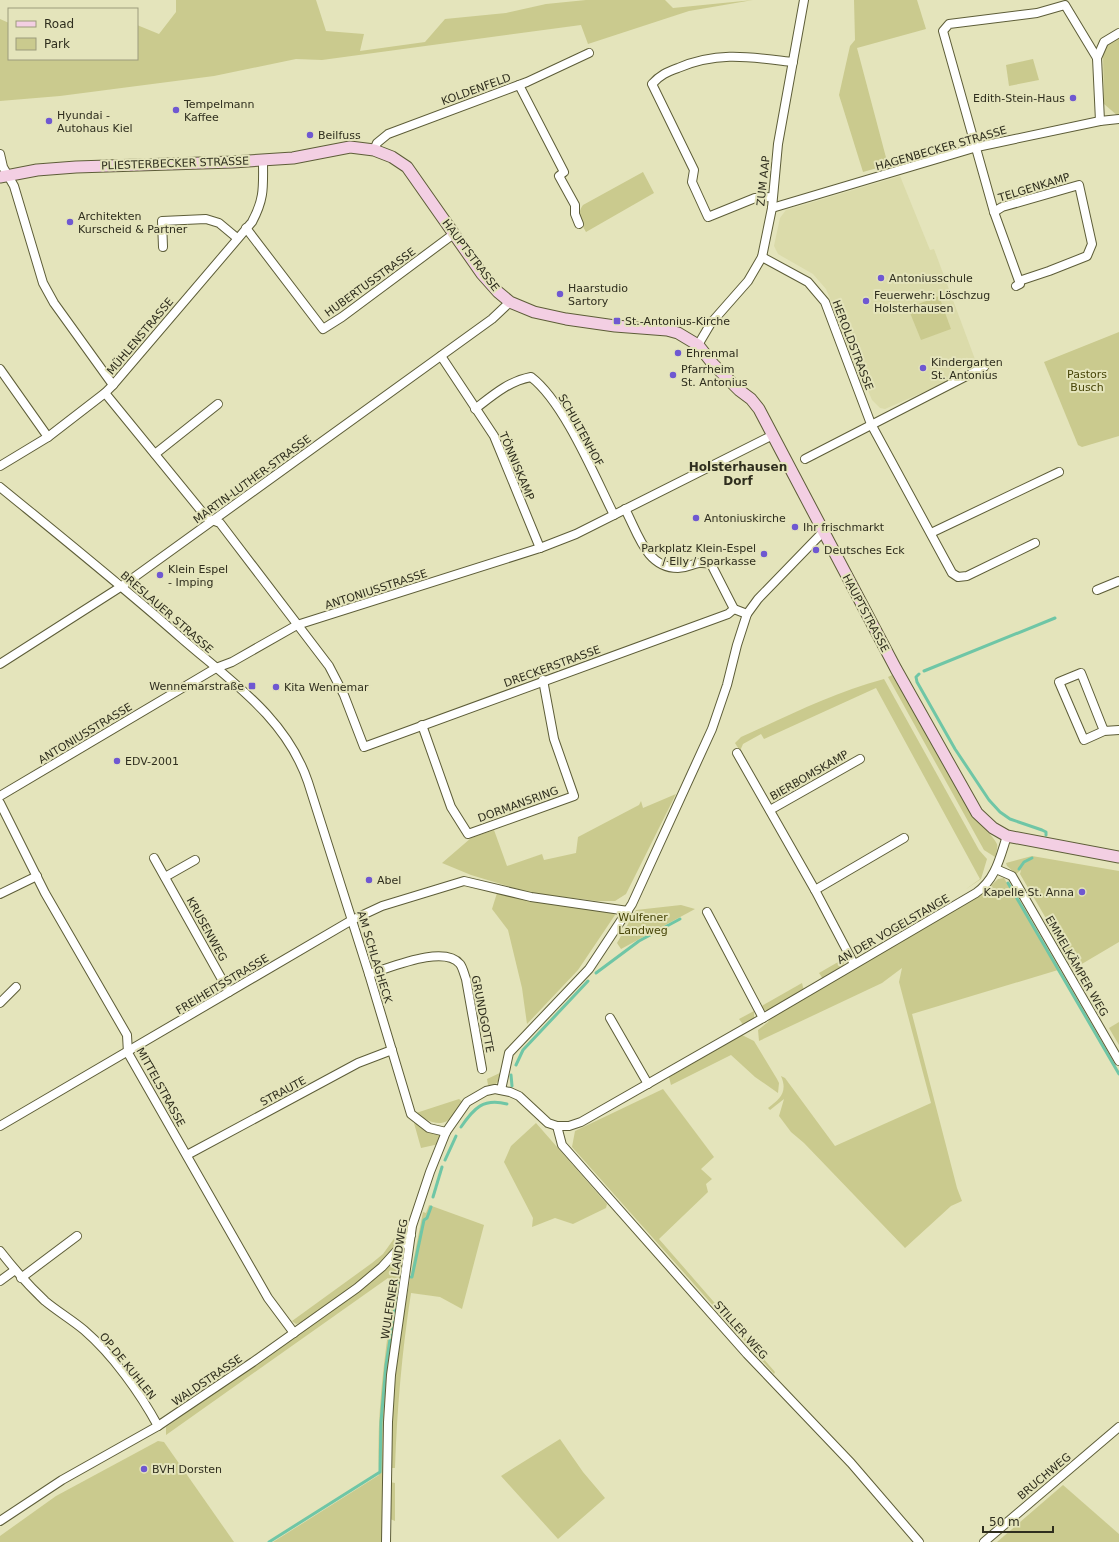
<svg xmlns="http://www.w3.org/2000/svg" width="1119" height="1542" font-family="'DejaVu Sans',sans-serif">
<rect width="100%" height="100%" fill="#e4e4bb"/>
<path fill="#dbdbaa" d="M 900,176 L 930,250 L 934,249 L 976,362 L 951,373 L 952,378 L 949,381 L 885,409 L 880,408 L 872,400 L 826,289 L 813,274 L 778,254 L 774,246 L 780,218 L 786,210 Z"/>
<g fill="#caca8e">
<path d="M 176,0 L 316,0 L 326,31 L 364,34 L 360,51 L 425,42 L 445,19 L 506,13 L 546,4 L 586,0 L 665,0 L 673,8 L 753,0 L 689,11 L 588,44 L 581,25 L 322,60 L 296,59 L 214,76 L 60,96 L 0,101 L 0,19 L 9,23 L 9,59 L 137,59 L 137,25 L 159,34 L 176,12 Z"/>
<path d="M 854,0 L 917,0 L 926,29 L 857,48 L 888,165 L 863,172 L 839,95 L 850,46 L 855,40 Z"/>
<path d="M 1119,37 L 1119,116 L 1118,116 L 1104,104 L 1103,55 L 1108,44 Z"/>
<path d="M 1033,59 L 1039,80 L 1009,86 L 1006,65 Z"/>
<path d="M 643,172 L 654,193 L 586,232 C 581,222 576,215 583,205 Z"/>
<path d="M 939,296 L 951,329 L 921,340 L 908,308 Z"/>
<path d="M 1119,332 L 1119,436 L 1082,447 L 1078,445 L 1044,362 Z"/>
<path d="M 892,675 L 910,704 L 967,806 C 972,813 996,840 997,844 C 998,848 996,853 995,857 L 984,850 L 888,677 Z"/>
<path d="M 884,679 L 979,850 L 987,859 L 981,879 L 966,889 L 980,879 L 876,688 L 764,739 L 761,734 L 743,744 L 740,751 L 735,743 L 741,737 C 790,715 832,693 884,679 Z"/>
<path d="M 676,794 L 626,894 L 615,901 L 597,901 L 531,893 L 471,875 L 442,863 L 471,838 L 494,830 L 507,866 L 542,854 L 544,860 L 576,853 L 578,837 L 639,805 L 641,801 L 643,808 Z"/>
<path d="M 1032,856 L 1119,871 L 1119,942 L 1075,968 L 1020,874 L 1021,870 L 1016,874 L 1007,866 L 1006,863 Z"/>
<path d="M 1004,878 L 1058,970 L 912,1014 L 957,1188 L 962,1201 L 951,1206 L 905,1248 L 804,1143 L 791,1132 L 779,1116 L 784,1099 L 770,1110 L 768,1108 C 780,1099 788,1092 781,1076 L 785,1078 L 835,1146 L 931,1103 L 899,982 L 902,968 L 882,983 L 759,1041 L 758,1030 L 768,1022 L 770,1018 L 981,895 L 998,879 Z"/>
<path d="M 497,893 C 535,902 573,909 612,910 L 615,915 L 578,970 L 527,1024 L 522,988 L 508,930 L 492,909 Z"/>
<path d="M 681,905 L 695,909 L 621,949 L 617,943 L 636,910 Z"/>
<path d="M 845,958 C 845,970 832,974 823,979 L 819,973 Z"/>
<path d="M 802,983 L 804,991 L 769,1011 L 761,1009 L 760,1007 Z"/>
<path d="M 754,1011 L 754,1020 L 744,1026 L 739,1019 Z"/>
<path d="M 1119,1022 L 1119,1045 L 1109,1028 Z"/>
<path d="M 742,1035 L 754,1041 L 777,1079 L 779,1083 L 778,1093 L 755,1077 L 731,1055 L 671,1085 L 669,1077 Z"/>
<path d="M 502,1072 L 500,1079 L 494,1086 L 488,1085 L 487,1079 Z"/>
<path d="M 663,1089 L 714,1157 L 701,1169 L 712,1179 L 706,1184 L 708,1192 L 659,1239 L 775,1372 L 774,1374 L 572,1147 L 575,1131 Z"/>
<path d="M 459,1099 L 463,1102 C 455,1114 449,1127 432,1122 C 425,1119 421,1118 416,1113 Z"/>
<path d="M 414,1123 L 439,1132 L 440,1136 L 439,1144 L 421,1148 Z"/>
<path d="M 536,1123 L 607,1204 L 606,1208 L 573,1224 L 555,1218 L 532,1227 L 533,1218 L 504,1162 L 511,1146 Z"/>
<path d="M 429,1205 L 484,1225 L 462,1309 L 440,1297 L 411,1293 C 402,1351 397,1409 395,1468 L 390,1468 C 391,1382 405,1300 422,1217 L 423,1212 L 426,1213 Z"/>
<path d="M 398,1233 L 401,1240 C 375,1274 338,1297 303,1322 L 296,1324 L 292,1321 L 372,1263 L 383,1254 Z"/>
<path d="M 406,1244 L 401,1283 L 383,1542 L 273,1542 L 379,1475 C 376,1411 386,1346 395,1283 L 388,1278 L 166,1435 L 166,1427 L 318,1319 Z"/>
<path d="M 560,1439 L 583,1472 L 605,1498 L 558,1539 L 501,1476 Z"/>
<path d="M 158,1441 L 164,1442 L 234,1542 L 0,1542 L 0,1536 L 56,1496 Z"/>
<path d="M 390,1482 L 395,1483 L 395,1521 L 390,1519 Z"/>
<path d="M 1063,1485 L 1119,1534 L 1119,1542 L 997,1542 Z"/>
</g>
<g fill="none" stroke-linecap="round" stroke-linejoin="round">
<g stroke="#6fc6a6" stroke-width="3">
<path d="M 924,671 L 1055,618"/>
<path d="M 919,674 L 916,677 L 917,682 L 955,749 L 989,800 L 1000,812 L 1010,819 L 1042,830 L 1046,832 L 1046,835"/>
<path d="M 1019,869 L 1024,862 L 1032,858"/>
<path d="M 1008,883 L 1119,1074"/>
<path d="M 596,973 L 639,941 L 680,919"/>
<path d="M 516,1065 L 523,1050 L 588,981"/>
<path d="M 511,1075 L 512,1086"/>
<path d="M 461,1127 C 474,1108 483,1098 507,1104"/>
<path d="M 445,1160 L 456,1136"/>
<path d="M 433,1197 L 442,1167"/>
<path d="M 411,1277 L 412,1277 L 424,1220 L 427,1218 L 431,1207"/>
<path d="M 269,1542 L 380,1472 L 381,1422 L 386,1365 L 399,1282"/>
</g>
<defs>
<g id="minor">
<path d="M 1097,58 L 1104,42 L 1119,33"/>
<path d="M 519,85 L 564,172 L 559,176 L 575,205 L 575,214 L 579,224"/>
<path d="M 374,150 L 377,143 L 388,134 L 527,82 L 589,53"/>
<path d="M 0,154 L 3,167 L 14,186 L 43,283 L 54,303 L 113,385"/>
<path d="M 772,197 L 755,198 L 708,217 L 692,182 L 694,170 L 652,84 C 660,75 667,72 678,68 C 718,51 750,57 793,62"/>
<path d="M 772,208 L 977,147 L 1100,121 L 1119,119"/>
<path d="M 994,212 L 1002,207 L 1079,185 L 1092,244 L 1087,256 L 1049,271 L 1019,281"/>
<path d="M 246,228 L 323,329 L 342,317 L 455,233"/>
<path d="M 163,247 L 162,221 L 206,219 L 219,223 L 237,238"/>
<path d="M 762,257 L 808,282 L 825,302 L 871,424 L 952,573 L 958,577 L 967,576 L 1035,543"/>
<path d="M 1016,286 L 1020,284 L 1019,281 L 994,212 L 943,31 L 949,24 L 1037,13 L 1065,5 L 1097,58 L 1100,121"/>
<path d="M 698,345 L 711,323 L 748,281 L 762,257 L 772,208 L 778,144 L 804,0"/>
<path d="M 441,356 L 494,436 L 540,548"/>
<path d="M 0,369 L 48,437"/>
<path d="M 105,393 L 207,518 L 220,523 L 329,666 L 344,695 L 364,747 L 728,614 L 734,609 L 747,614"/>
<path d="M 475,409 C 493,395 509,381 531,377 C 564,402 595,477 614,515"/>
<path d="M 155,454 L 218,404"/>
<path d="M 805,459 L 984,367"/>
<path d="M 0,466 L 48,437 L 105,393 L 113,385 L 252,222 C 265,198 263,186 263,160"/>
<path d="M 0,487 C 60,536 121,585 180,637 C 229,680 286,717 308,782 L 369,974 L 411,1114 L 429,1128 L 446,1132"/>
<path d="M 625,509 C 638,533 646,568 678,568 C 692,568 693,560 711,564 L 734,609"/>
<path d="M 931,533 L 1059,472"/>
<path d="M 1097,590 L 1119,581"/>
<path d="M 0,664 L 122,586 L 492,319 L 510,302"/>
<path d="M 422,725 L 451,807 L 468,834 L 574,796 L 554,739 L 543,680"/>
<path d="M 1104,731 L 1081,673 L 1059,682 L 1084,740 L 1104,731 L 1119,730"/>
<path d="M 737,753 L 815,890 L 854,964"/>
<path d="M 0,796 L 216,668 L 232,662 L 297,625 L 540,548 L 576,534 L 773,435"/>
<path d="M 0,803 L 45,893 L 127,1035 L 128,1053 L 268,1298 L 294,1333"/>
<path d="M 770,810 L 860,759"/>
<path d="M 154,858 L 229,992"/>
<path d="M 996,869 L 1012,876 L 1119,1061"/>
<path d="M 165,877 L 195,860"/>
<path d="M 815,890 L 904,838"/>
<path d="M 0,894 L 37,876"/>
<path d="M 707,912 L 763,1018"/>
<path d="M 369,974 C 390,968 444,944 460,964 C 463,968 464,974 466,979 L 482,1069"/>
<path d="M 0,1003 L 16,987"/>
<path d="M 610,1018 L 648,1084"/>
<path d="M 501,1090 L 509,1053 L 589,969 L 632,904 L 712,729 L 727,685 L 737,645 L 747,614 L 758,599 L 823,532"/>
<path d="M 0,1126 L 352,920 L 382,906 L 464,881 L 531,897 L 628,911"/>
<path d="M 557,1126 L 562,1145 L 747,1354 L 851,1463 L 919,1542"/>
<path d="M 187,1155 L 358,1063 L 392,1050"/>
<path d="M 0,1251 C 14,1269 28,1285 45,1301 C 57,1311 72,1320 84,1330 C 113,1355 140,1393 158,1426"/>
<path d="M 21,1278 L 77,1236"/>
<path d="M 0,1281 L 15,1270"/>
<path d="M 0,1521 L 62,1480 L 158,1426 L 253,1362 L 357,1288 L 382,1267 L 411,1235"/>
<path d="M 386,1542 L 388,1422 L 391,1375 L 412,1226 L 430,1172 L 446,1132 L 467,1102 L 486,1091 L 495,1089 L 510,1092 L 519,1096 L 548,1123 L 557,1126 L 569,1126 L 581,1122 L 763,1018 L 976,893 C 996,879 1000,857 1007,836"/>
<path d="M 984,1542 L 1119,1427"/>
</g>
<path id="secondary" d="M 0,177 L 37,170 L 76,167 L 233,162 L 293,158 L 350,147 L 374,150 L 392,157 L 407,167 L 482,274 L 498,292 L 510,302 L 534,312 L 566,319 L 615,326 L 667,330 L 678,333 L 698,345 L 713,364 L 739,390 L 751,399 L 759,409 L 896,669 L 977,813 L 993,828 L 1007,836 L 1119,857"/>
</defs>
<use href="#minor" stroke="#5d5d38" stroke-width="10"/>
<use href="#secondary" stroke="#5d5d38" stroke-width="13"/>
<use href="#minor" stroke="#fff" stroke-width="8"/>
<use href="#secondary" stroke="#f3cfe3" stroke-width="11"/>
</g>
<g fill="#6f58d1" stroke="#e4e4bb" stroke-width="1.5">
<circle cx="1073" cy="98" r="4"/>
<circle cx="176" cy="110" r="4"/>
<circle cx="49" cy="121" r="4"/>
<circle cx="310" cy="135" r="4"/>
<circle cx="70" cy="222" r="4"/>
<circle cx="881" cy="278" r="4"/>
<circle cx="560" cy="294" r="4"/>
<circle cx="866" cy="301" r="4"/>
<rect x="613" y="317" width="8" height="8" rx="2"/>
<circle cx="678" cy="353" r="4"/>
<circle cx="923" cy="368" r="4"/>
<circle cx="673" cy="375" r="4"/>
<circle cx="696" cy="518" r="4"/>
<circle cx="795" cy="527" r="4"/>
<circle cx="816" cy="550" r="4"/>
<circle cx="764" cy="554" r="4"/>
<circle cx="160" cy="575" r="4"/>
<rect x="248" y="682" width="8" height="8" rx="2"/>
<circle cx="276" cy="687" r="4"/>
<circle cx="117" cy="761" r="4"/>
<circle cx="369" cy="880" r="4"/>
<circle cx="1082" cy="892" r="4"/>
<circle cx="144" cy="1469" r="4"/>
</g>
<g text-anchor="middle" stroke-width="4" stroke-linejoin="round" paint-order="stroke">
<g font-size="11" fill="#2f2e1e" stroke="#e4e4bb">
<text transform="translate(476 89) rotate(-20)" y="4">KOLDENFELD</text>
<text transform="translate(941 148) rotate(-16)" y="4">HAGENBECKER STRASSE</text>
<text transform="translate(175 163) rotate(-2)" y="4">PLIESTERBECKER STRASSE</text>
<text transform="translate(763 181) rotate(-84)" y="4">ZUM AAP</text>
<text transform="translate(1034 187) rotate(-17)" y="4">TELGENKAMP</text>
<text transform="translate(471 255) rotate(53)" y="4">HAUPTSTRASSE</text>
<text transform="translate(370 282) rotate(-36)" y="4">HUBERTUSSTRASSE</text>
<text transform="translate(140 336) rotate(-50)" y="4">MÜHLENSTRASSE</text>
<text transform="translate(853 345) rotate(69)" y="4">HEROLDSTRASSE</text>
<text transform="translate(581 430) rotate(61)" y="4">SCHULTENHOF</text>
<text transform="translate(517 466) rotate(67)" y="4">TÖNNISKAMP</text>
<text transform="translate(252 479) rotate(-36)" y="4">MARTIN-LUTHER-STRASSE</text>
<text transform="translate(376 589) rotate(-18)" y="4">ANTONIUSSTRASSE</text>
<text transform="translate(167 612) rotate(41)" y="4">BRESLAUER STRASSE</text>
<text transform="translate(866 613) rotate(62)" y="4">HAUPTSTRASSE</text>
<text transform="translate(552 666) rotate(-20)" y="4">DRECKERSTRASSE</text>
<text transform="translate(85 733) rotate(-31)" y="4">ANTONIUSSTRASSE</text>
<text transform="translate(809 775) rotate(-30)" y="4">BIERBOMSKAMP</text>
<text transform="translate(518 804) rotate(-20)" y="4">DORMANSRING</text>
<text transform="translate(207 929) rotate(61)" y="4">KRUSENWEG</text>
<text transform="translate(893 929) rotate(-30)" y="4">AN DER VOGELSTANGE</text>
<text transform="translate(375 957) rotate(73)" y="4">AM SCHLAGHECK</text>
<text transform="translate(1077 966) rotate(60)" y="4">EMMELKÄMPER WEG</text>
<text transform="translate(222 984) rotate(-31)" y="4">FREIHEITSSTRASSE</text>
<text transform="translate(483 1014) rotate(79)" y="4">GRUNDGOTTE</text>
<text transform="translate(161 1087) rotate(61)" y="4">MITTELSTRASSE</text>
<text transform="translate(283 1091) rotate(-28)" y="4">STRAUTE</text>
<text transform="translate(394 1279) rotate(-81)" y="4">WULFENER LANDWEG</text>
<text transform="translate(741 1330) rotate(48)" y="4">STILLER WEG</text>
<text transform="translate(128 1366) rotate(51)" y="4">OP DE KUHLEN</text>
<text transform="translate(207 1380) rotate(-34)" y="4">WALDSTRASSE</text>
<text transform="translate(1044 1476) rotate(-40)" y="4">BRUCHWEG</text>
</g>
<g font-size="11" fill="#2f2e1e" stroke="#e4e4bb" text-anchor="start">
<text x="1065" y="102" text-anchor="end">Edith-Stein-Haus</text>
<text x="184" y="108">Tempelmann<tspan x="184" dy="13">Kaffee</tspan></text>
<text x="57" y="119">Hyundai -<tspan x="57" dy="13">Autohaus Kiel</tspan></text>
<text x="318" y="139">Beilfuss</text>
<text x="78" y="220">Architekten<tspan x="78" dy="13">Kurscheid &amp; Partner</tspan></text>
<text x="889" y="282">Antoniusschule</text>
<text x="568" y="292">Haarstudio<tspan x="568" dy="13">Sartory</tspan></text>
<text x="874" y="299">Feuerwehr: Löschzug<tspan x="874" dy="13">Holsterhausen</tspan></text>
<text x="625" y="325">St.-Antonius-Kirche</text>
<text x="686" y="357">Ehrenmal</text>
<text x="931" y="366">Kindergarten<tspan x="931" dy="13">St. Antonius</tspan></text>
<text x="681" y="373">Pfarrheim<tspan x="681" dy="13">St. Antonius</tspan></text>
<text x="704" y="522">Antoniuskirche</text>
<text x="803" y="531">Ihr frischmarkt</text>
<text x="756" y="552" text-anchor="end">Parkplatz Klein-Espel<tspan x="756" dy="13">/ Elly / Sparkasse</tspan></text>
<text x="824" y="554">Deutsches Eck</text>
<text x="168" y="573">Klein Espel<tspan x="168" dy="13">- Imping</tspan></text>
<text x="244" y="690" text-anchor="end">Wennemarstraße</text>
<text x="284" y="691">Kita Wennemar</text>
<text x="125" y="765">EDV-2001</text>
<text x="377" y="884">Abel</text>
<text x="1074" y="896" text-anchor="end">Kapelle St. Anna</text>
<text x="152" y="1473">BVH Dorsten</text>
</g>
<g font-size="11" fill="#474508" stroke="#e4e4bb">
<text x="1087" y="378">Pastors<tspan x="1087" dy="13">Busch</tspan></text>
<text x="643" y="921">Wulfener<tspan x="643" dy="13">Landweg</tspan></text>
</g>
<g font-size="12" font-weight="bold" fill="#2f2e1e" stroke="#e4e4bb">
<text x="738" y="471">Holsterhausen<tspan x="738" dy="14">Dorf</tspan></text>
</g>
</g>
<rect x="8" y="8" width="130" height="52" fill="#e4e4bb" stroke="#9c9b7c"/>
<rect x="16" y="21" width="20" height="6" fill="#f3cfe3" stroke="#9c9b7c"/>
<text x="44" y="28" font-size="12" fill="#2f2e1e">Road</text>
<rect x="16" y="38" width="20" height="12" fill="#caca8e" stroke="#9c9b7c"/>
<text x="44" y="48" font-size="12" fill="#2f2e1e">Park</text>
<path d="M983 1526v6h70v-6" fill="none" stroke="#2f2e1e" stroke-width="2"/>
<text x="989" y="1526" font-size="12" fill="#2f2e1e" stroke="#e4e4bb" stroke-width="3" paint-order="stroke">50 m</text>
</svg>
